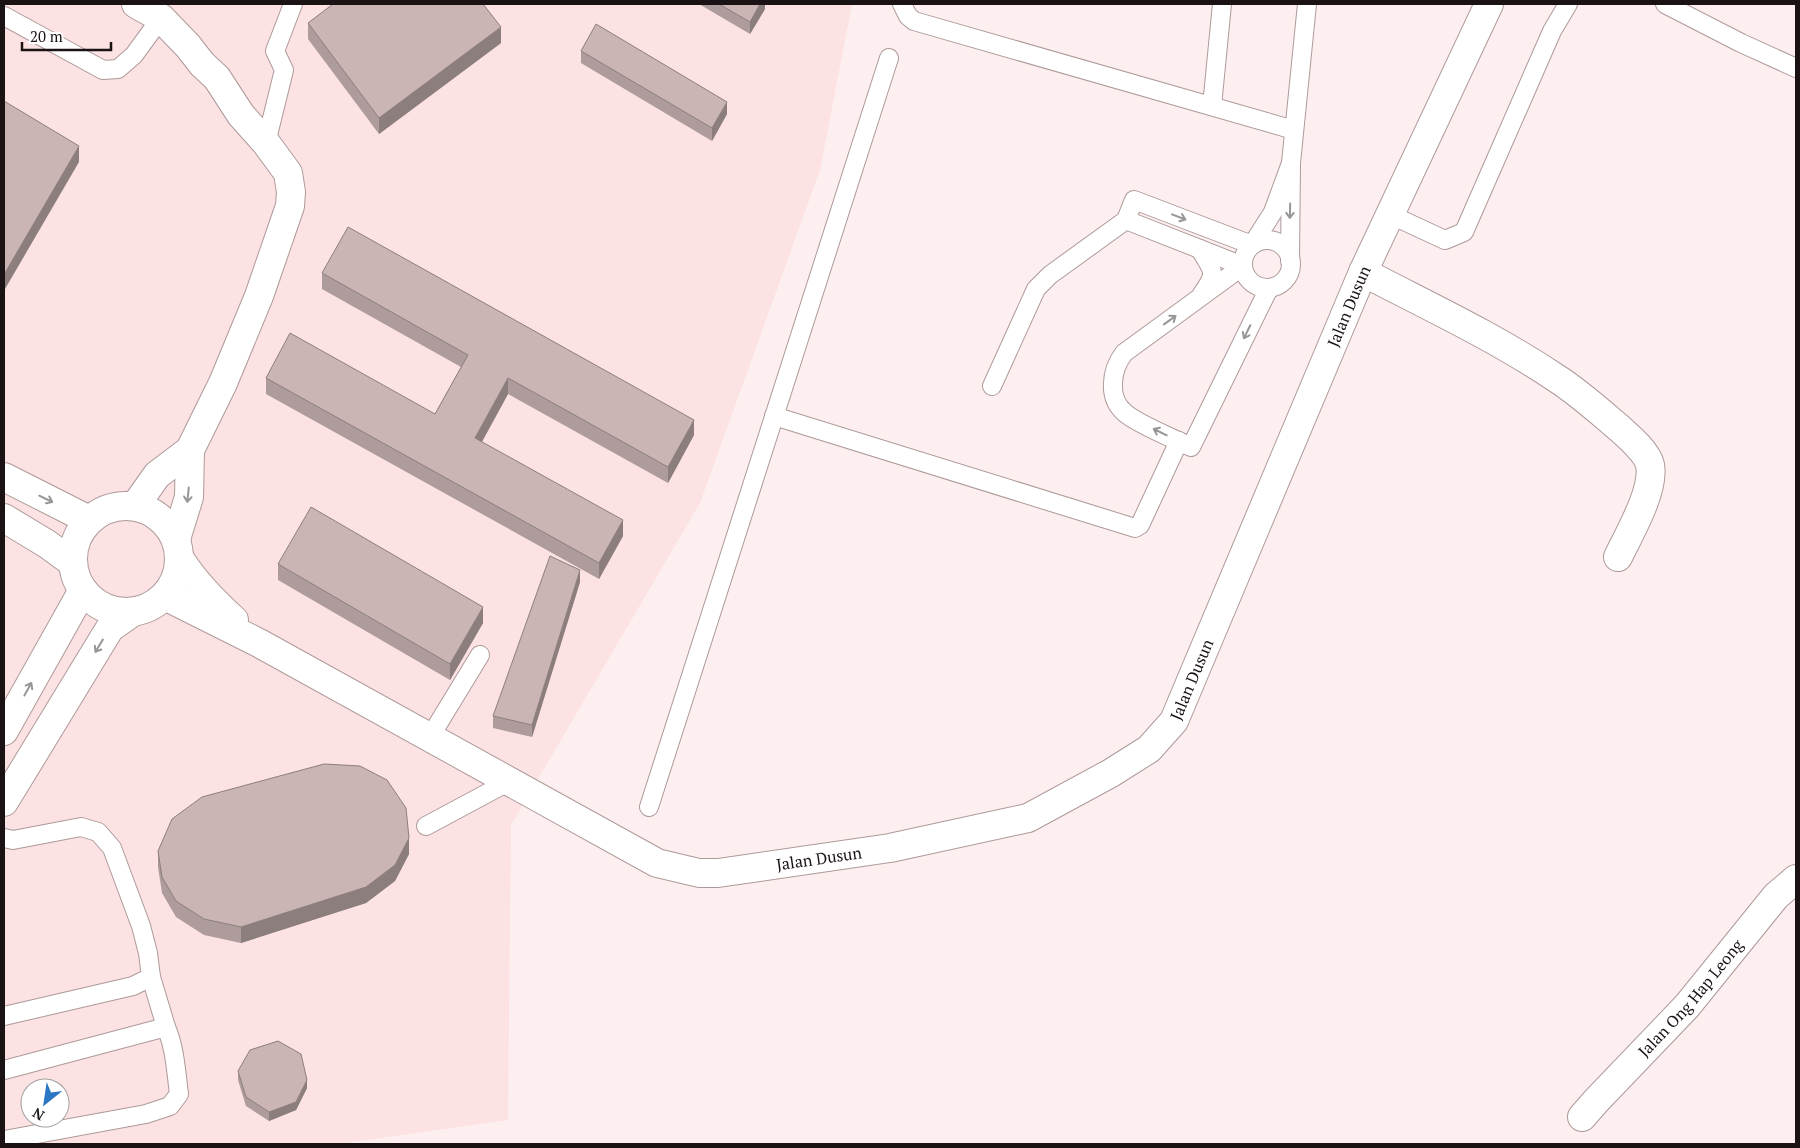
<svg xmlns="http://www.w3.org/2000/svg" width="1800" height="1148" font-family="'PT Serif',serif">
<rect width="100%" height="100%" fill="#fdefef"/>
<path fill="#fce2e2" fill-rule="evenodd" d="M 4,4 L 852,4 L 820,170 L 700,503 L 511,825 L 508,1120 L 339,1144 L 4,1144 ZM 30,1088 L 60,1088 L 60,1118 L 30,1118 Z"/>
<g fill="none" stroke-linecap="round" stroke-linejoin="round">
<defs>
<g id="lane">
<path d="M 902,4 L 908,16 L 914,21 L 1294,130"/>
<path d="M 1665,4 L 1741,43 L 1796,68"/>
<path d="M 4,16 L 103,70 L 118,69 L 134,55 L 161,18"/>
<path d="M 1212,106 L 1222,4"/>
<path d="M 266,143 L 284,70 L 275,51 L 293,4"/>
<path d="M 1389,214 L 1445,240 L 1464,232 L 1552,31 L 1568,4"/>
<path d="M 1126,220 L 1243,266"/>
<circle cx="1267" cy="264" r="24"/>
<path d="M 1200,249 C 1213,272 1218,271 1202,294"/>
<path d="M 1290,261 L 1291,163 L 1307,4"/>
<path d="M 1243,266 L 1124,353 C 1111,370 1107,398 1125,413 C 1139,425 1173,438 1191,447 L 1269,288"/>
<path d="M 992,386 L 1036,289 L 1050,275 L 1126,220 L 1134,200 L 1252,245 L 1273,212 L 1291,163"/>
<path d="M 774,416 L 1135,528 L 1140,525 L 1179,441"/>
<path d="M 430,737 L 480,655"/>
<path d="M 649,807 L 889,58"/>
<path d="M 426,826 L 510,781"/>
<path d="M 4,838 L 13,840 L 81,827 L 98,832 L 112,848 L 141,926 L 148,953 L 151,977 L 133,986 L 4,1016"/>
<path d="M 151,977 L 166,1027"/>
<path d="M 4,1070 L 166,1027 C 175,1048 176,1071 179,1094 L 170,1106 L 146,1114 L 4,1140"/>
</g>
<g id="street">
<path d="M 136,4 L 161,18 L 188,46 L 202,64 L 217,78 L 241,115 L 266,143 L 288,173 L 291,192 L 290,206 L 259,296 L 223,383 L 190,450 L 189,497 L 176,539"/>
<path d="M 1363,272 C 1428,306 1495,337 1556,378 C 1578,392 1598,410 1618,427 C 1628,436 1647,452 1650,465 C 1655,490 1629,534 1618,557"/>
<path d="M 4,477 L 89,520"/>
<circle cx="126" cy="559" r="53"/>
<path d="M 135,506 L 157,475 L 190,450"/>
<path d="M 4,518 L 47,544 L 73,563"/>
<path d="M 180,559 C 195,583 213,601 234,620"/>
<path id="s1" d="M 165,596 L 259,643 L 657,863 L 699,873 L 718,873 L 890,848 L 1028,818 L 1111,773 L 1149,749 L 1174,721 L 1363,272 L 1489,4"/>
<path d="M 4,731 L 83,590"/>
<path d="M 4,802 L 110,628 L 133,612"/>
<path id="s2" d="M 1582,1117 L 1596,1101 L 1687,1006 L 1776,896 L 1796,879"/>
</g>
</defs>
<use href="#lane" stroke="#ae9999" stroke-width="20"/>
<use href="#street" stroke="#ae9999" stroke-width="30"/>
<use href="#lane" stroke="#fff" stroke-width="18"/>
<use href="#street" stroke="#fff" stroke-width="28"/>
</g>
<g fill="#ae9b9b">
<path d="M 699,4 L 765,4 L 765,9 L 750,34 Z"/>
<path d="M 308,23 L 501,43 L 379,134 L 308,39 Z"/>
<path d="M 581,51 L 727,114 L 712,141 L 581,63 Z"/>
<path d="M 322,273 L 694,435 L 668,483 L 508,394 L 482,442 L 623,536 L 599,579 L 266,394 L 266,378 L 435,414 L 461,367 L 322,289 Z"/>
<path d="M 278,564 L 483,623 L 450,680 L 278,580 Z"/>
<path d="M 580,582 L 532,737 L 493,728 L 493,716 Z"/>
<path d="M 158,851 L 409,854 L 395,881 L 366,903 L 241,943 L 204,935 L 176,917 L 162,893 L 158,867 Z"/>
<path d="M 238,1071 L 307,1088 L 296,1110 L 269,1121 L 246,1106 L 238,1080 Z"/>
</g>
<g fill="#8d7e7e">
<path d="M 760,4 L 765,4 L 765,9 L 750,34 L 750,22 Z"/>
<path d="M 501,27 L 501,43 L 379,134 L 379,118 Z"/>
<path d="M 727,102 L 727,114 L 712,141 L 712,128 Z"/>
<path d="M 79,146 L 79,162 L 5,289 L 4,289 L 4,273 Z"/>
<path d="M 508,378 L 508,394 L 475,454 L 475,438 Z"/>
<path d="M 694,420 L 694,435 L 668,483 L 668,467 Z"/>
<path d="M 623,520 L 623,536 L 599,579 L 599,563 Z"/>
<path d="M 580,570 L 580,582 L 532,737 L 532,725 Z"/>
<path d="M 483,607 L 483,623 L 450,680 L 450,664 Z"/>
<path d="M 409,838 L 409,854 L 395,881 L 366,903 L 241,943 L 241,927 Z"/>
<path d="M 307,1080 L 307,1088 L 296,1110 L 269,1121 L 269,1112 Z"/>
</g>
<g fill="#cab4b4" stroke="#8d7e7e">
<path d="M 333,4 L 483,4 L 501,27 L 379,118 L 308,23 Z"/>
<path d="M 719,4 L 760,4 L 750,22 Z"/>
<path d="M 596,24 L 727,102 L 712,128 L 581,51 Z"/>
<path d="M 4,101 L 79,146 L 5,273 L 4,273 Z"/>
<path d="M 348,227 L 694,420 L 668,467 L 508,378 L 475,438 L 623,520 L 599,563 L 266,378 L 290,333 L 435,414 L 468,355 L 322,273 Z"/>
<path d="M 311,507 L 483,607 L 450,664 L 278,564 Z"/>
<path d="M 550,556 L 580,570 L 532,725 L 493,716 Z"/>
<path d="M 324,764 L 360,766 L 387,780 L 406,808 L 409,838 L 395,865 L 366,887 L 241,927 L 204,919 L 176,901 L 162,877 L 158,851 L 172,819 L 202,797 Z"/>
<path d="M 278,1041 L 301,1054 L 307,1080 L 296,1102 L 269,1112 L 246,1097 L 238,1071 L 250,1050 Z"/>
</g>
<defs><path id="oneway-shaft" d="M-6 0H5M1.5-3L5.5 0L1.5 3" fill="none" stroke-width="1.6" stroke-linecap="round" stroke-linejoin="round" transform="scale(1.25)"/></defs>
<g stroke="#989595">
<use href="#oneway-shaft" transform="translate(1290 211) rotate(91)"/>
<use href="#oneway-shaft" transform="translate(1179 217) rotate(21)"/>
<use href="#oneway-shaft" transform="translate(1170 320) rotate(-36)"/>
<use href="#oneway-shaft" transform="translate(1247 332) rotate(116)"/>
<use href="#oneway-shaft" transform="translate(1160 432) rotate(-154)"/>
<use href="#oneway-shaft" transform="translate(188 495) rotate(96)"/>
<use href="#oneway-shaft" transform="translate(46 499) rotate(26)"/>
<use href="#oneway-shaft" transform="translate(99 646) rotate(121)"/>
<use href="#oneway-shaft" transform="translate(28 689) rotate(-61)"/>
</g>
<g text-anchor="middle" stroke-width="5" stroke-linejoin="round" paint-order="stroke">
<g font-size="16" fill="#1b1313" stroke="#fff">
<text dy="6" stroke="none"><textPath href="#s1" startOffset="1564">Jalan Dusun</textPath></text>
<text dy="6" stroke="none"><textPath href="#s1" startOffset="1159">Jalan Dusun</textPath></text>
<text dy="6" stroke="none"><textPath href="#s1" startOffset="724">Jalan Dusun</textPath></text>
<text dy="6" stroke="none"><textPath href="#s2" startOffset="161">Jalan Ong Hap Leong</textPath></text>
</g>
</g>
<rect width="1800" height="1148" fill="none" stroke="#1b1313" stroke-width="10"/>
<g transform="translate(45 1103) rotate(210)"><circle r="24" fill="#ffffff" stroke="#a4a1a1"/>
<path d="M0-4L9 19L0 12L-9 19Z" fill="#2c76c6"/>
<text y="-8" font-size="14" font-weight="bold" text-anchor="middle" fill="#1b1313">N</text>
</g>
<path d="M22 42v8h89v-8" fill="none" stroke="#1b1313" stroke-width="2.5"/>
<text x="30" y="42" font-size="15" fill="#1b1313" stroke="#ffffff" stroke-width="4" paint-order="stroke">20 m</text>
</svg>
